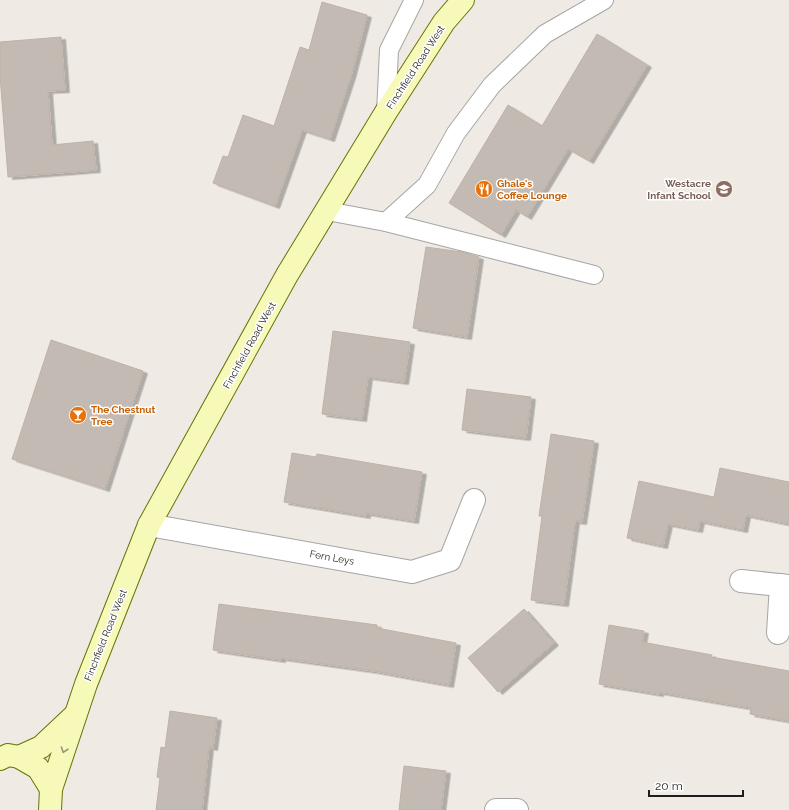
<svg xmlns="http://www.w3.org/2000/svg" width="789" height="810" font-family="Raleway,sans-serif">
<defs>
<filter id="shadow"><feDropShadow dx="4.5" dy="2.5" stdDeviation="0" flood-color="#0004"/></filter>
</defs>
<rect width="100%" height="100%" fill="#efebe4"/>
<g fill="#c3bab3" stroke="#c0b1a6" filter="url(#shadow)">
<path d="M 322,2 L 367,15 L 351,76 L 330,139 L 302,130 L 275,206 L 213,183 L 223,156 L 228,157 L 243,115 L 274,126 L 300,47 L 309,50 Z"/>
<path d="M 597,34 L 647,65 L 589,161 L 568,149 L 527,217 L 516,210 L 501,235 L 449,203 L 508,105 L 542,126 Z"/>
<path d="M 61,37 L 65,90 L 48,91 L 52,145 L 93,141 L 96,170 L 8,177 L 0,76 L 0,42 Z"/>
<path d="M 426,247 L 462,252 L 479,257 L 467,337 L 413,328 Z"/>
<path d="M 333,331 L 410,342 L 404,382 L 368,377 L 362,419 L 322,414 Z"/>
<path d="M 51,340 L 143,371 L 105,489 L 12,459 Z"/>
<path d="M 467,389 L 531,397 L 526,438 L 462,430 Z"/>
<path d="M 551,434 L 594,441 L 582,522 L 575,521 L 564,604 L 531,600 L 542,516 L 539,516 Z"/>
<path d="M 292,453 L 316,457 L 317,454 L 422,472 L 414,521 L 366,513 L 366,516 L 284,502 Z"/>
<path d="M 720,468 L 789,482 L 789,524 L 746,515 L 743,530 L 700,521 L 698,530 L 668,524 L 663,546 L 627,538 L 639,481 L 714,497 Z"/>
<path d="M 219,604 L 377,625 L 377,628 L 456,643 L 449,685 L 374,671 L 281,658 L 281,660 L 213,650 Z"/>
<path d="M 524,609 L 554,643 L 498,692 L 468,658 Z"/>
<path d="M 609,625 L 644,631 L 642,642 L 712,655 L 711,657 L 789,671 L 789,721 L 750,714 L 751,708 L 659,692 L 659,694 L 599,684 Z"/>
<path d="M 170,711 L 217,718 L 213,748 L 209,747 L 202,810 L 156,810 L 160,778 L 157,777 L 161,747 L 165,748 Z"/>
<path d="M 404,766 L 446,771 L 441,810 L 399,810 Z"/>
</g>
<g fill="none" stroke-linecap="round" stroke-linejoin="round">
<defs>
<g id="lane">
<path d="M 386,112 L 389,50 L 414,0"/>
<path d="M 327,211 L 386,222 L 427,185 L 456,133 L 492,85 L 545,34 L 604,0"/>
<path d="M 386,222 L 594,275"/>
</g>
<g id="street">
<path d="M 149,525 L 412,572 L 450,560 L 474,500"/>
<path d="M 741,581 L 789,586"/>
<path d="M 778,633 L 781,585"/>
<path d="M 496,810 L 517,810"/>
</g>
<g id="secondary">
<path d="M 19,757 L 41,747 L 75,715"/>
<path d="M 0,759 L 8,755 L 19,757 L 38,768 L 51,789"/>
<path d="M 50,810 L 51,789 L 86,684 L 149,525 L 287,275 L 386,112 L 444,22 L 463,0"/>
</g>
</defs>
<use href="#lane" stroke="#a5a5a5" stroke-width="20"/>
<use href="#street" stroke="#a5a5a5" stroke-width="24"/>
<use href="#secondary" stroke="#687306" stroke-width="24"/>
<use href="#lane" stroke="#fff" stroke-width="18"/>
<use href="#street" stroke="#fff" stroke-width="22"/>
<use href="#secondary" stroke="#f6f9b8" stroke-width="22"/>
</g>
<defs><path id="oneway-chevron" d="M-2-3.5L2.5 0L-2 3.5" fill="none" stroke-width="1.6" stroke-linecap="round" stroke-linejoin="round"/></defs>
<use stroke="#959673" href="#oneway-chevron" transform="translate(64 750) rotate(109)"/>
<defs>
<symbol id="restaurant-disc" viewBox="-11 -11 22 22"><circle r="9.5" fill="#e8710a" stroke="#fff"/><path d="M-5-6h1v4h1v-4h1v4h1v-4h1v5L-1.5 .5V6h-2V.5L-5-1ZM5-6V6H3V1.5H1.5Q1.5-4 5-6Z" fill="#fff"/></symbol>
<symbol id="school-disc" viewBox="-11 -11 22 22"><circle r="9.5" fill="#8d6e63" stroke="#fff"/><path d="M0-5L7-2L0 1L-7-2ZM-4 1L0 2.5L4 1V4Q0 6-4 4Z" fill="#fff"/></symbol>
<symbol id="bar-disc" viewBox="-11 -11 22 22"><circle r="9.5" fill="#e8710a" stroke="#fff"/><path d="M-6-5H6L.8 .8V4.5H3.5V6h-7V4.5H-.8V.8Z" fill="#fff"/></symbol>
</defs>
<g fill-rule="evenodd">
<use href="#restaurant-disc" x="474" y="179" width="20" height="20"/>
<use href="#school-disc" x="714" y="179" width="20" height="20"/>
<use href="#bar-disc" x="68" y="405" width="20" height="20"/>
</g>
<g text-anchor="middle" stroke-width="3" stroke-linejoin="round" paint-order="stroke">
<g font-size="10" fill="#1e1e1e" stroke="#fff">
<text transform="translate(415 67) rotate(-57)" y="4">Finchfield Road West</text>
<text transform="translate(249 345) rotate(-61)" y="4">Finchfield Road West</text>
<text transform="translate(332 557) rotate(10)" y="4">Fern Leys</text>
<text transform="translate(105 635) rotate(-68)" y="4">Finchfield Road West</text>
</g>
<g font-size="10" font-weight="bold" fill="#c56008" stroke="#fff" text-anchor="start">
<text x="497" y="187">Ghale's<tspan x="497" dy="12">Coffee Lounge</tspan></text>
<text x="91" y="413">The Chestnut<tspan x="91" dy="12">Tree</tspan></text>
</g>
<g font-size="10" font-weight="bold" fill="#785e54" stroke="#fff" text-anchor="end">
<text x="711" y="187">Westacre<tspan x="711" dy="12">Infant School</tspan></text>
</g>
</g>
<path d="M649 790v6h94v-6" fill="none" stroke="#1e1e1e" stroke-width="2"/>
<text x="655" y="790" font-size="12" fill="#1e1e1e" stroke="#ffffff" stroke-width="3" paint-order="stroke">20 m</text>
</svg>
